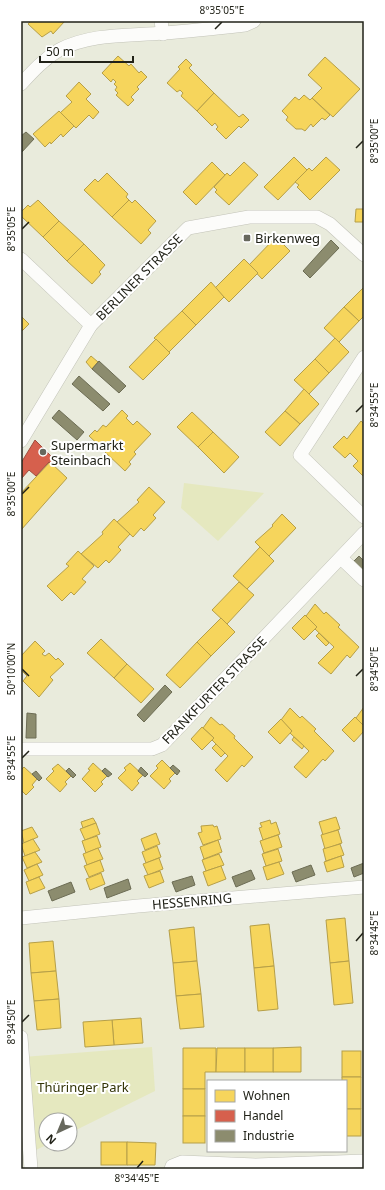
<svg xmlns="http://www.w3.org/2000/svg" width="385" height="1190" font-family="'Noto Sans',sans-serif">
<rect width="100%" height="100%" fill="#e9ebdc"/>
<g fill="#e5e8bf">
<path d="M 184,483 L 264,493 L 218,541 L 181,508 Z"/>
<path d="M 152,1047 L 155,1091 L 70,1133 L 70,1120 L 46,1120 L 46,1144 L 48,1144 L 32,1152 L 23,1057 Z"/>
</g>
<g fill="#f6d55c" stroke="#b69f48">
<path d="M 31,21 L 65,21 L 53,34 L 51,31 L 42,37 L 28,24 Z"/>
<path d="M 118,56 L 129,66 L 131,64 L 139,73 L 141,71 L 147,77 L 137,87 L 139,89 L 131,97 L 134,100 L 128,106 L 116,95 L 118,93 L 115,90 L 117,87 L 114,84 L 116,82 L 113,79 L 111,82 L 102,73 Z"/>
<path d="M 325,57 L 360,89 L 333,117 L 312,98 L 322,88 L 308,75 Z"/>
<path d="M 186,59 L 192,65 L 189,68 L 214,93 L 197,111 L 181,96 L 183,93 L 180,90 L 177,92 L 167,83 L 180,69 L 178,67 Z"/>
<path d="M 79,82 L 91,94 L 86,99 L 99,112 L 93,119 L 89,115 L 76,128 L 60,113 L 72,102 L 66,96 Z"/>
<path d="M 214,93 L 239,117 L 243,114 L 249,120 L 241,128 L 239,126 L 226,139 L 216,129 L 218,127 L 215,123 L 212,126 L 197,111 Z"/>
<path d="M 304,95 L 310,100 L 312,98 L 330,115 L 325,120 L 322,118 L 313,127 L 311,124 L 305,131 L 302,129 L 296,129 L 286,120 L 288,117 L 282,111 L 295,97 L 299,100 Z"/>
<path d="M 59,111 L 74,126 L 63,137 L 61,134 L 51,144 L 50,142 L 45,147 L 33,134 Z"/>
<path d="M 294,157 L 307,170 L 278,200 L 264,187 Z"/>
<path d="M 326,157 L 340,170 L 310,200 L 297,187 L 299,185 L 295,182 L 309,168 L 312,171 Z"/>
<path d="M 212,162 L 225,175 L 196,205 L 183,192 Z"/>
<path d="M 244,162 L 258,175 L 229,205 L 215,192 L 217,190 L 214,187 L 227,173 L 230,176 Z"/>
<path d="M 107,173 L 128,194 L 126,197 L 129,200 L 112,217 L 84,190 L 95,179 L 98,182 Z"/>
<path d="M 38,200 L 59,221 L 43,237 L 21,216 L 21,212 L 28,205 L 30,207 Z"/>
<path d="M 129,200 L 132,203 L 135,200 L 156,221 L 148,230 L 151,233 L 141,244 L 112,217 Z"/>
<path d="M 356,209 L 364,209 L 364,222 L 355,222 Z"/>
<path d="M 59,221 L 84,244 L 67,261 L 43,237 Z"/>
<path d="M 276,237 L 290,251 L 262,279 L 249,265 Z"/>
<path d="M 84,244 L 105,265 L 99,272 L 101,274 L 92,284 L 67,261 Z"/>
<path d="M 244,259 L 258,273 L 229,302 L 215,288 Z"/>
<path d="M 211,282 L 224,297 L 196,325 L 182,311 Z"/>
<path d="M 364,287 L 364,316 L 359,321 L 344,307 Z"/>
<path d="M 344,307 L 359,321 L 339,342 L 324,328 Z"/>
<path d="M 182,311 L 196,325 L 169,352 L 154,338 Z"/>
<path d="M 21,316 L 29,324 L 21,332 Z"/>
<path d="M 335,338 L 349,352 L 329,373 L 315,359 Z"/>
<path d="M 156,339 L 170,353 L 143,380 L 129,367 Z"/>
<path d="M 91,356 L 98,362 L 92,369 L 86,362 Z"/>
<path d="M 315,359 L 329,373 L 309,394 L 294,380 Z"/>
<path d="M 304,389 L 319,404 L 300,424 L 285,411 Z"/>
<path d="M 122,410 L 128,416 L 126,418 L 133,425 L 137,421 L 151,434 L 134,452 L 136,454 L 129,462 L 131,464 L 125,471 L 105,452 L 109,448 L 106,445 L 103,449 L 89,436 L 95,430 L 97,432 L 103,425 L 106,427 Z"/>
<path d="M 285,411 L 300,424 L 280,446 L 265,432 Z"/>
<path d="M 192,412 L 213,432 L 198,447 L 177,427 Z"/>
<path d="M 361,421 L 364,424 L 364,477 L 353,466 L 358,461 L 350,453 L 345,458 L 333,447 L 344,436 L 347,439 Z"/>
<path d="M 213,432 L 239,457 L 224,473 L 198,447 Z"/>
<path d="M 50,462 L 67,478 L 21,530 L 21,493 Z"/>
<path d="M 149,487 L 165,502 L 153,515 L 156,518 L 144,531 L 141,528 L 133,537 L 117,522 L 139,502 L 137,500 Z"/>
<path d="M 282,514 L 296,528 L 269,556 L 255,542 L 273,526 L 272,525 Z"/>
<path d="M 114,519 L 130,534 L 118,547 L 121,550 L 109,563 L 106,560 L 98,568 L 81,554 L 103,534 L 102,532 Z"/>
<path d="M 260,547 L 274,561 L 247,589 L 233,576 Z"/>
<path d="M 78,551 L 94,566 L 82,579 L 86,582 L 74,595 L 71,592 L 62,601 L 47,586 L 69,566 L 66,564 Z"/>
<path d="M 239,582 L 254,595 L 227,624 L 212,610 Z"/>
<path d="M 315,604 L 324,614 L 326,612 L 340,625 L 338,627 L 359,647 L 350,658 L 347,655 L 331,674 L 318,663 L 334,647 L 315,629 L 317,627 L 306,616 Z"/>
<path d="M 305,615 L 317,627 L 304,640 L 292,628 Z"/>
<path d="M 221,618 L 235,632 L 211,656 L 197,642 Z"/>
<path d="M 319,633 L 329,643 L 326,646 L 316,636 Z"/>
<path d="M 101,639 L 127,664 L 114,678 L 87,653 Z"/>
<path d="M 35,641 L 45,651 L 42,654 L 45,656 L 49,653 L 56,660 L 58,658 L 64,664 L 50,677 L 53,680 L 39,697 L 23,681 L 27,676 L 21,670 L 21,656 Z"/>
<path d="M 197,642 L 211,656 L 180,688 L 166,675 Z"/>
<path d="M 127,664 L 154,689 L 141,703 L 114,678 Z"/>
<path d="M 364,707 L 364,726 L 356,718 Z"/>
<path d="M 290,708 L 300,718 L 302,716 L 316,729 L 314,731 L 334,751 L 325,761 L 323,759 L 306,778 L 294,767 L 309,751 L 290,733 L 292,731 L 281,720 Z"/>
<path d="M 211,717 L 220,725 L 222,724 L 235,736 L 234,738 L 253,757 L 244,767 L 242,765 L 227,782 L 215,770 L 228,756 L 212,740 L 214,738 L 203,728 Z"/>
<path d="M 355,717 L 364,726 L 364,731 L 354,742 L 342,730 Z"/>
<path d="M 281,719 L 292,731 L 280,744 L 268,732 Z"/>
<path d="M 202,727 L 214,738 L 202,750 L 191,739 Z"/>
<path d="M 294,737 L 304,746 L 302,749 L 292,740 Z"/>
<path d="M 216,744 L 225,753 L 221,757 L 212,748 Z"/>
<path d="M 162,760 L 175,773 L 169,779 L 171,781 L 164,789 L 150,776 L 158,768 L 156,766 Z"/>
<path d="M 93,763 L 107,776 L 101,782 L 103,784 L 95,792 L 82,779 L 90,770 L 88,769 Z"/>
<path d="M 130,763 L 143,775 L 137,781 L 139,783 L 132,791 L 118,778 L 126,770 L 124,768 Z"/>
<path d="M 58,764 L 71,776 L 65,782 L 67,784 L 60,792 L 46,779 L 54,771 L 52,769 Z"/>
<path d="M 24,767 L 37,779 L 32,785 L 34,787 L 26,795 L 21,790 L 21,770 Z"/>
<path d="M 336,817 L 340,829 L 323,835 L 319,822 Z"/>
<path d="M 93,818 L 96,823 L 83,828 L 81,822 Z"/>
<path d="M 270,820 L 271,824 L 276,822 L 280,834 L 263,840 L 259,828 L 262,827 L 260,823 Z"/>
<path d="M 96,823 L 100,834 L 85,840 L 80,829 Z"/>
<path d="M 213,825 L 214,827 L 217,826 L 221,839 L 203,845 L 198,833 L 202,832 L 201,826 Z"/>
<path d="M 32,827 L 38,837 L 24,843 L 21,831 Z"/>
<path d="M 338,830 L 342,843 L 325,849 L 321,835 Z"/>
<path d="M 156,833 L 160,844 L 145,850 L 141,839 Z"/>
<path d="M 278,835 L 282,847 L 264,853 L 260,841 Z"/>
<path d="M 97,836 L 101,847 L 86,853 L 82,841 Z"/>
<path d="M 33,839 L 40,850 L 25,856 L 21,844 Z"/>
<path d="M 218,840 L 222,852 L 204,859 L 200,847 Z"/>
<path d="M 340,844 L 344,855 L 326,861 L 323,849 Z"/>
<path d="M 157,846 L 161,857 L 146,863 L 142,852 Z"/>
<path d="M 98,848 L 103,859 L 87,865 L 83,854 Z"/>
<path d="M 278,849 L 282,861 L 266,866 L 262,854 Z"/>
<path d="M 35,852 L 42,862 L 27,868 L 22,857 Z"/>
<path d="M 219,854 L 224,865 L 206,871 L 202,860 Z"/>
<path d="M 341,856 L 344,867 L 327,872 L 324,862 Z"/>
<path d="M 159,858 L 163,869 L 148,875 L 143,864 Z"/>
<path d="M 100,860 L 104,871 L 89,877 L 84,866 Z"/>
<path d="M 279,862 L 284,874 L 267,880 L 263,867 Z"/>
<path d="M 37,864 L 43,875 L 29,881 L 24,870 Z"/>
<path d="M 221,866 L 226,879 L 208,886 L 203,872 Z"/>
<path d="M 160,871 L 164,882 L 149,888 L 144,876 Z"/>
<path d="M 101,873 L 105,884 L 90,890 L 86,879 Z"/>
<path d="M 39,877 L 45,888 L 30,894 L 26,882 Z"/>
<path d="M 345,918 L 349,961 L 330,963 L 326,920 Z"/>
<path d="M 269,924 L 274,966 L 254,968 L 250,926 Z"/>
<path d="M 194,927 L 197,961 L 173,963 L 169,930 Z"/>
<path d="M 53,941 L 56,971 L 31,973 L 29,943 Z"/>
<path d="M 197,961 L 201,994 L 176,996 L 173,963 Z"/>
<path d="M 349,961 L 353,1003 L 334,1005 L 330,963 Z"/>
<path d="M 274,966 L 278,1009 L 258,1011 L 254,968 Z"/>
<path d="M 56,971 L 59,999 L 34,1001 L 31,973 Z"/>
<path d="M 201,994 L 204,1027 L 180,1029 L 176,996 Z"/>
<path d="M 59,999 L 61,1028 L 37,1030 L 34,1001 Z"/>
<path d="M 141,1018 L 143,1043 L 114,1045 L 112,1020 Z"/>
<path d="M 112,1020 L 114,1045 L 85,1047 L 83,1022 Z"/>
<path d="M 301,1047 L 301,1072 L 273,1072 L 273,1048 Z"/>
<path d="M 183,1048 L 216,1048 L 216,1072 L 205,1072 L 205,1089 L 183,1089 Z"/>
<path d="M 217,1048 L 245,1048 L 245,1072 L 216,1072 Z"/>
<rect x="245" y="1048" width="28" height="24"/>
<rect x="342" y="1051" width="19" height="26"/>
<path d="M 342,1077 L 361,1077 L 361,1109 L 346,1109 L 346,1081 L 342,1081 Z"/>
<rect x="183" y="1089" width="22" height="27"/>
<rect x="346" y="1109" width="15" height="27"/>
<rect x="183" y="1116" width="22" height="27"/>
<rect x="101" y="1142" width="26" height="23"/>
<path d="M 127,1142 L 156,1143 L 155,1165 L 127,1165 Z"/>
</g>
<path fill="#d6604d" stroke="#a04d3d" d="M 35,440 L 57,462 L 53,465 L 49,462 L 36,476 L 29,470 L 21,479 L 21,463 Z"/>
<g fill="#8c8c6e" stroke="#6c6c54">
<path d="M 26,132 L 34,139 L 21,153 L 21,136 Z"/>
<path d="M 331,240 L 339,248 L 310,278 L 303,271 Z"/>
<path d="M 99,361 L 126,386 L 119,393 L 92,369 Z"/>
<path d="M 79,376 L 110,404 L 103,411 L 72,384 Z"/>
<path d="M 59,410 L 84,432 L 77,440 L 52,418 Z"/>
<path d="M 359,556 L 364,561 L 364,575 L 352,563 Z"/>
<path d="M 165,685 L 172,692 L 144,722 L 137,715 Z"/>
<path d="M 27,713 L 36,714 L 36,738 L 26,738 Z"/>
<path d="M 173,765 L 180,771 L 177,775 L 170,768 Z"/>
<path d="M 141,767 L 148,774 L 145,777 L 138,771 Z"/>
<path d="M 69,768 L 76,775 L 73,778 L 66,771 Z"/>
<path d="M 105,768 L 112,774 L 108,777 L 102,771 Z"/>
<path d="M 36,771 L 42,778 L 39,781 L 32,774 Z"/>
<path d="M 364,863 L 364,873 L 354,877 L 351,868 Z"/>
<path d="M 311,865 L 315,875 L 296,882 L 292,872 Z"/>
<path d="M 251,870 L 255,879 L 236,887 L 232,877 Z"/>
<path d="M 192,876 L 195,885 L 176,892 L 172,882 Z"/>
<path d="M 128,879 L 131,889 L 107,898 L 104,888 Z"/>
<path d="M 71,882 L 75,892 L 52,901 L 48,891 Z"/>
</g>
<g fill="none" stroke-linecap="round" stroke-linejoin="round">
<defs>
<g id="street">
<path d="M 161,21 L 163,34"/>
<path d="M 21,84 C 33,71 44,59 59,50 C 91,33 129,36 164,33 C 191,31 218,28 245,25 L 254,21"/>
<path d="M 21,259 L 91,325"/>
<path d="M 364,357 L 300,455 L 364,517"/>
<path d="M 21,441 L 91,325 L 188,228 L 249,217 L 317,217 L 330,224 L 364,255"/>
<path d="M 341,558 L 364,580"/>
<path d="M 21,749 L 152,749 L 162,745 L 364,533"/>
<path d="M 21,918 L 138,906 L 364,887"/>
<path d="M 21,1037 L 31,1169"/>
<path d="M 171,1169 L 172,1166 L 182,1162 L 256,1165 L 364,1161"/>
</g>
</defs>
<use href="#street" stroke="#c2c3b8" stroke-width="14"/>
<use href="#street" stroke="#fcfcfa" stroke-width="13"/>
</g>
<path fill="none" stroke="#212218" stroke-width="1.5" d="M 215,29 L 222,22M 356,148 L 363,141M 22,229 L 29,222M 356,412 L 363,405M 22,494 L 29,487M 22,669 L 29,676M 356,676 L 363,669M 22,758 L 29,751M 356,941 L 363,933M 22,1022 L 29,1015M 137,1168 L 143,1161"/>
<g fill="#67685d" stroke="#fff" stroke-width="1.5">
<rect x="243" y="234" width="8" height="8" rx="2"/>
<circle cx="43" cy="452" r="4"/>
</g>
<g text-anchor="middle" stroke-width="4" stroke-linejoin="round" paint-order="stroke">
<g font-size="13" fill="#212218" stroke="#fff" text-anchor="start">
<text x="255" y="243">Birkenweg</text>
<text x="51" y="450">Supermarkt<tspan x="51" dy="15">Steinbach</tspan></text>
</g>
<g font-size="13" fill="#212218" stroke="#fff">
<text transform="translate(139 277) rotate(-45)" y="5">BERLINER STRASSE</text>
<text transform="translate(214 690) rotate(-46)" y="5">FRANKFURTER STRASSE</text>
<text transform="translate(192 901) rotate(-5)" y="5">HESSENRING</text>
</g>
<g font-size="13" fill="#323306" stroke="#fff">
<text x="83" y="1092">Thüringer Park</text>
</g>
</g>
<rect width="385" height="1190" fill="none" stroke="#ffffff" stroke-width="44"/>
<rect x="207" y="1080" width="140" height="72" fill="#ffffff" stroke="#a6a7a3"/>
<rect x="215" y="1090" width="20" height="12" fill="#f6d55c" stroke="#a6a7a3"/>
<text x="243" y="1100" font-size="12" fill="#212218">Wohnen</text>
<rect x="215" y="1110" width="20" height="12" fill="#d6604d" stroke="#a6a7a3"/>
<text x="243" y="1120" font-size="12" fill="#212218">Handel</text>
<rect x="215" y="1130" width="20" height="12" fill="#8c8c6e" stroke="#a6a7a3"/>
<text x="243" y="1140" font-size="12" fill="#212218">Industrie</text>
<g transform="translate(58 1132) rotate(224)"><circle r="19" fill="#ffffff" stroke="#a6a7a3"/>
<path d="M0-3L7 15L0 10L-7 15Z" fill="#67685d"/>
<text y="-6" font-size="11" font-weight="bold" text-anchor="middle" fill="#212218">N</text>
</g>
<path d="M40 56v6h93v-6" fill="none" stroke="#212218" stroke-width="2"/>
<text x="46" y="56" font-size="12" fill="#212218" stroke="#ffffff" stroke-width="3" paint-order="stroke">50 m</text>
<rect x="22" y="22" width="341" height="1146" fill="none" stroke="#212218" stroke-width="1.5"/>
<g font-size="10" text-anchor="middle" fill="#212218">
<text x="222" y="14">8°35'05"E</text>
<text transform="translate(374 141) rotate(-90)" y="4">8°35'00"E</text>
<text transform="translate(11 229) rotate(-90)" y="4">8°35'05"E</text>
<text transform="translate(374 405) rotate(-90)" y="4">8°34'55"E</text>
<text transform="translate(11 494) rotate(-90)" y="4">8°35'00"E</text>
<text transform="translate(11 669) rotate(-90)" y="4">50°10'00"N</text>
<text transform="translate(374 669) rotate(-90)" y="4">8°34'50"E</text>
<text transform="translate(11 758) rotate(-90)" y="4">8°34'55"E</text>
<text transform="translate(374 933) rotate(-90)" y="4">8°34'45"E</text>
<text transform="translate(11 1022) rotate(-90)" y="4">8°34'50"E</text>
<text x="137" y="1182">8°34'45"E</text>
</g>
</svg>
